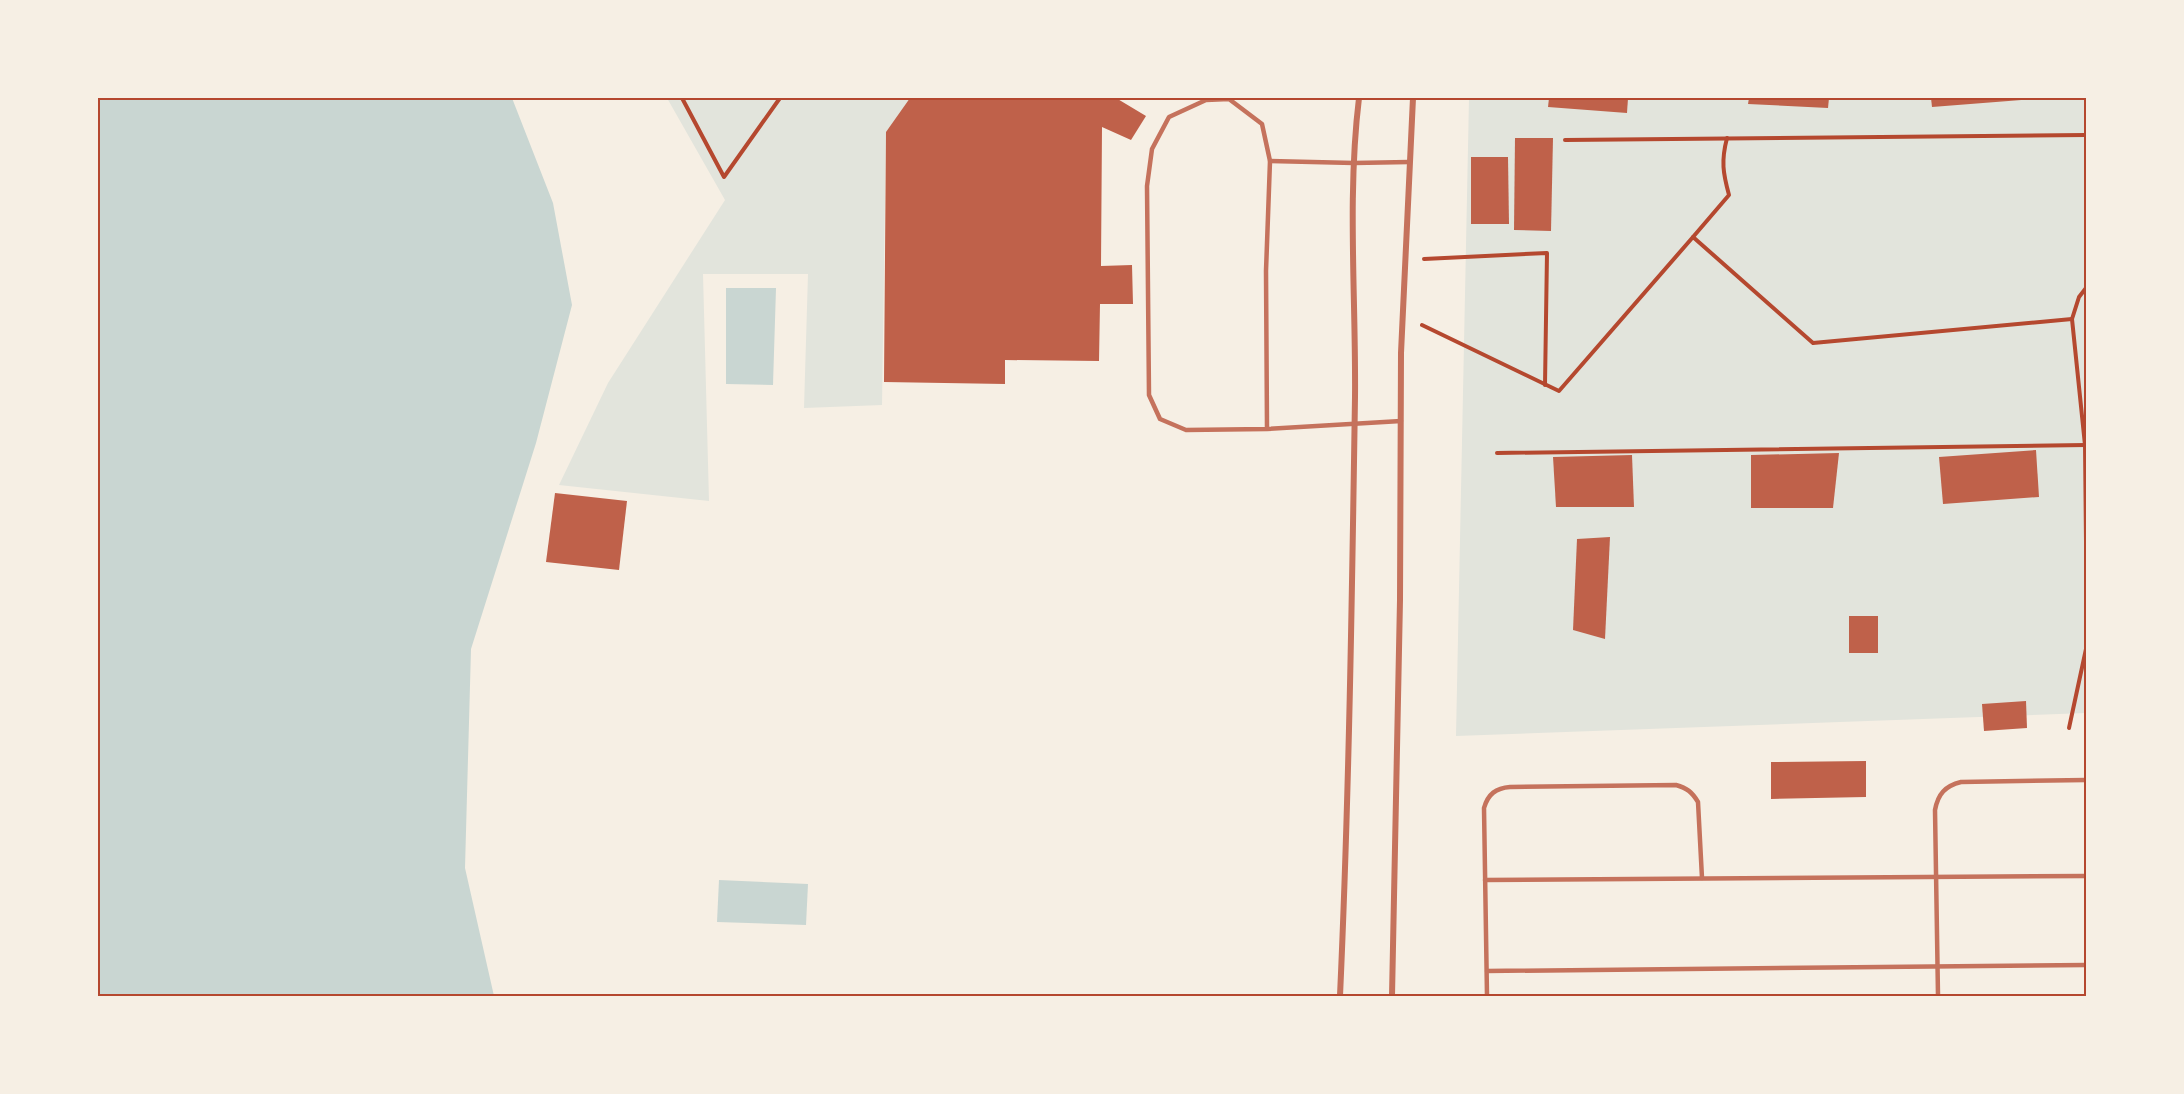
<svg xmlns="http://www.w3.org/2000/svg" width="2184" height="1094" font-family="Ubuntu,sans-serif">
<rect width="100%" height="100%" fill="#f6efe4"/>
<g fill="#e2e4dc">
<path d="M 667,98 L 910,98 L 886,133 L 882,405 L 804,408 L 808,274 L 703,274 L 709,501 L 559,485 L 608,383 L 725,200 Z"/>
<path d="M 1469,98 L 2086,98 L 2086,713 L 1456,736 Z"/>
</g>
<g fill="#c9d6d2">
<path d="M 98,98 L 512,98 L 553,203 L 572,305 L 536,443 L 471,649 L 465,868 L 494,996 L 98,996 Z"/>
<path d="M 726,288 L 776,288 L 773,385 L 726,384 Z"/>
<path d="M 719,880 L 808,884 L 806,925 L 717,922 Z"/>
</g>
<g fill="#bf614a">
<path d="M 910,98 L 1116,98 L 1146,116 L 1131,140 L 1102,127 L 1101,266 L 1132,265 L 1133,304 L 1100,304 L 1099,361 L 1005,360 L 1005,384 L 884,382 L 886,132 Z"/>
<path d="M 1549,98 L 1628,98 L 1627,113 L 1548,107 Z"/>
<path d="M 1749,98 L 1829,98 L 1828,108 L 1748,104 Z"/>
<path d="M 1931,98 L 2034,98 L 2034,99 L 1932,107 Z"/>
<path d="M 1515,138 L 1553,138 L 1551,231 L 1514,230 Z"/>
<path d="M 1471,157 L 1508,157 L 1509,224 L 1471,224 Z"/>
<path d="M 2036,450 L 2039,497 L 1943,504 L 1939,457 Z"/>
<path d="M 1839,453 L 1833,508 L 1751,508 L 1751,455 Z"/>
<path d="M 1632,455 L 1634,507 L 1556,507 L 1553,457 Z"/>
<path d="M 555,493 L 627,501 L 619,570 L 546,562 Z"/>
<path d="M 1610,537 L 1605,639 L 1573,630 L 1577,539 Z"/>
<rect x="1849" y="616" width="29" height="37"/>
<path d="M 2026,701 L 2027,728 L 1984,731 L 1982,704 Z"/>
<path d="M 1866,761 L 1866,797 L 1771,799 L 1771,762 Z"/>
</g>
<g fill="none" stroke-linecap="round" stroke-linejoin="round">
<g stroke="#b5482f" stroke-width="4">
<path d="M 682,98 L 724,177 L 780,98"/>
<path d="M 1565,140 L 2086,135"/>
<path d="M 1693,237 L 1729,195 C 1723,173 1721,161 1727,138"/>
<path d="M 1424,259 L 1547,253 L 1545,385"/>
<path d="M 2086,288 L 2079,297 L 2072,319 L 2085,445 L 2086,541"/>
<path d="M 1422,325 L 1559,391 L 1693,237 L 1813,343 L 2072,319"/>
<path d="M 1497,453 L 2086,445"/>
<path d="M 2069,728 L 2086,649"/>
</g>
<g stroke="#c5725c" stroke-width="4.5">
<path d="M 1270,161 L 1354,163 L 1409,162"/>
<path d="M 1267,429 L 1266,271 L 1270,161 L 1262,124 L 1229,99 L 1206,100 L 1169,117 L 1152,149 L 1147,186 L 1149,395 L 1160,419 L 1186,430 L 1267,429 L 1401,421"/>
<path d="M 1485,880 L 2086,876"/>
<path d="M 1487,971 L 2086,965"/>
<path d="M 1487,996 L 1484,808 C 1488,794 1496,788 1510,787 L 1676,785 C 1687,788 1692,792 1698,802 L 1702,878"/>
<path d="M 1938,996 L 1935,810 C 1938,794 1945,786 1961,782 L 2086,780"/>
</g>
<g stroke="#c5725c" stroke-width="6">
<path d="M 1340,996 C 1349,797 1352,597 1355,397 C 1356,298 1347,196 1359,98"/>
<path d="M 1392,996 L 1400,600 L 1401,353 L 1413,98"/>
</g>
</g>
<rect width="2184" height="1094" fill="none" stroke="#f6efe4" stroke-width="198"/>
<rect x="99" y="99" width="1986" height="896" fill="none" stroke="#b5482f" stroke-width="2"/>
</svg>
